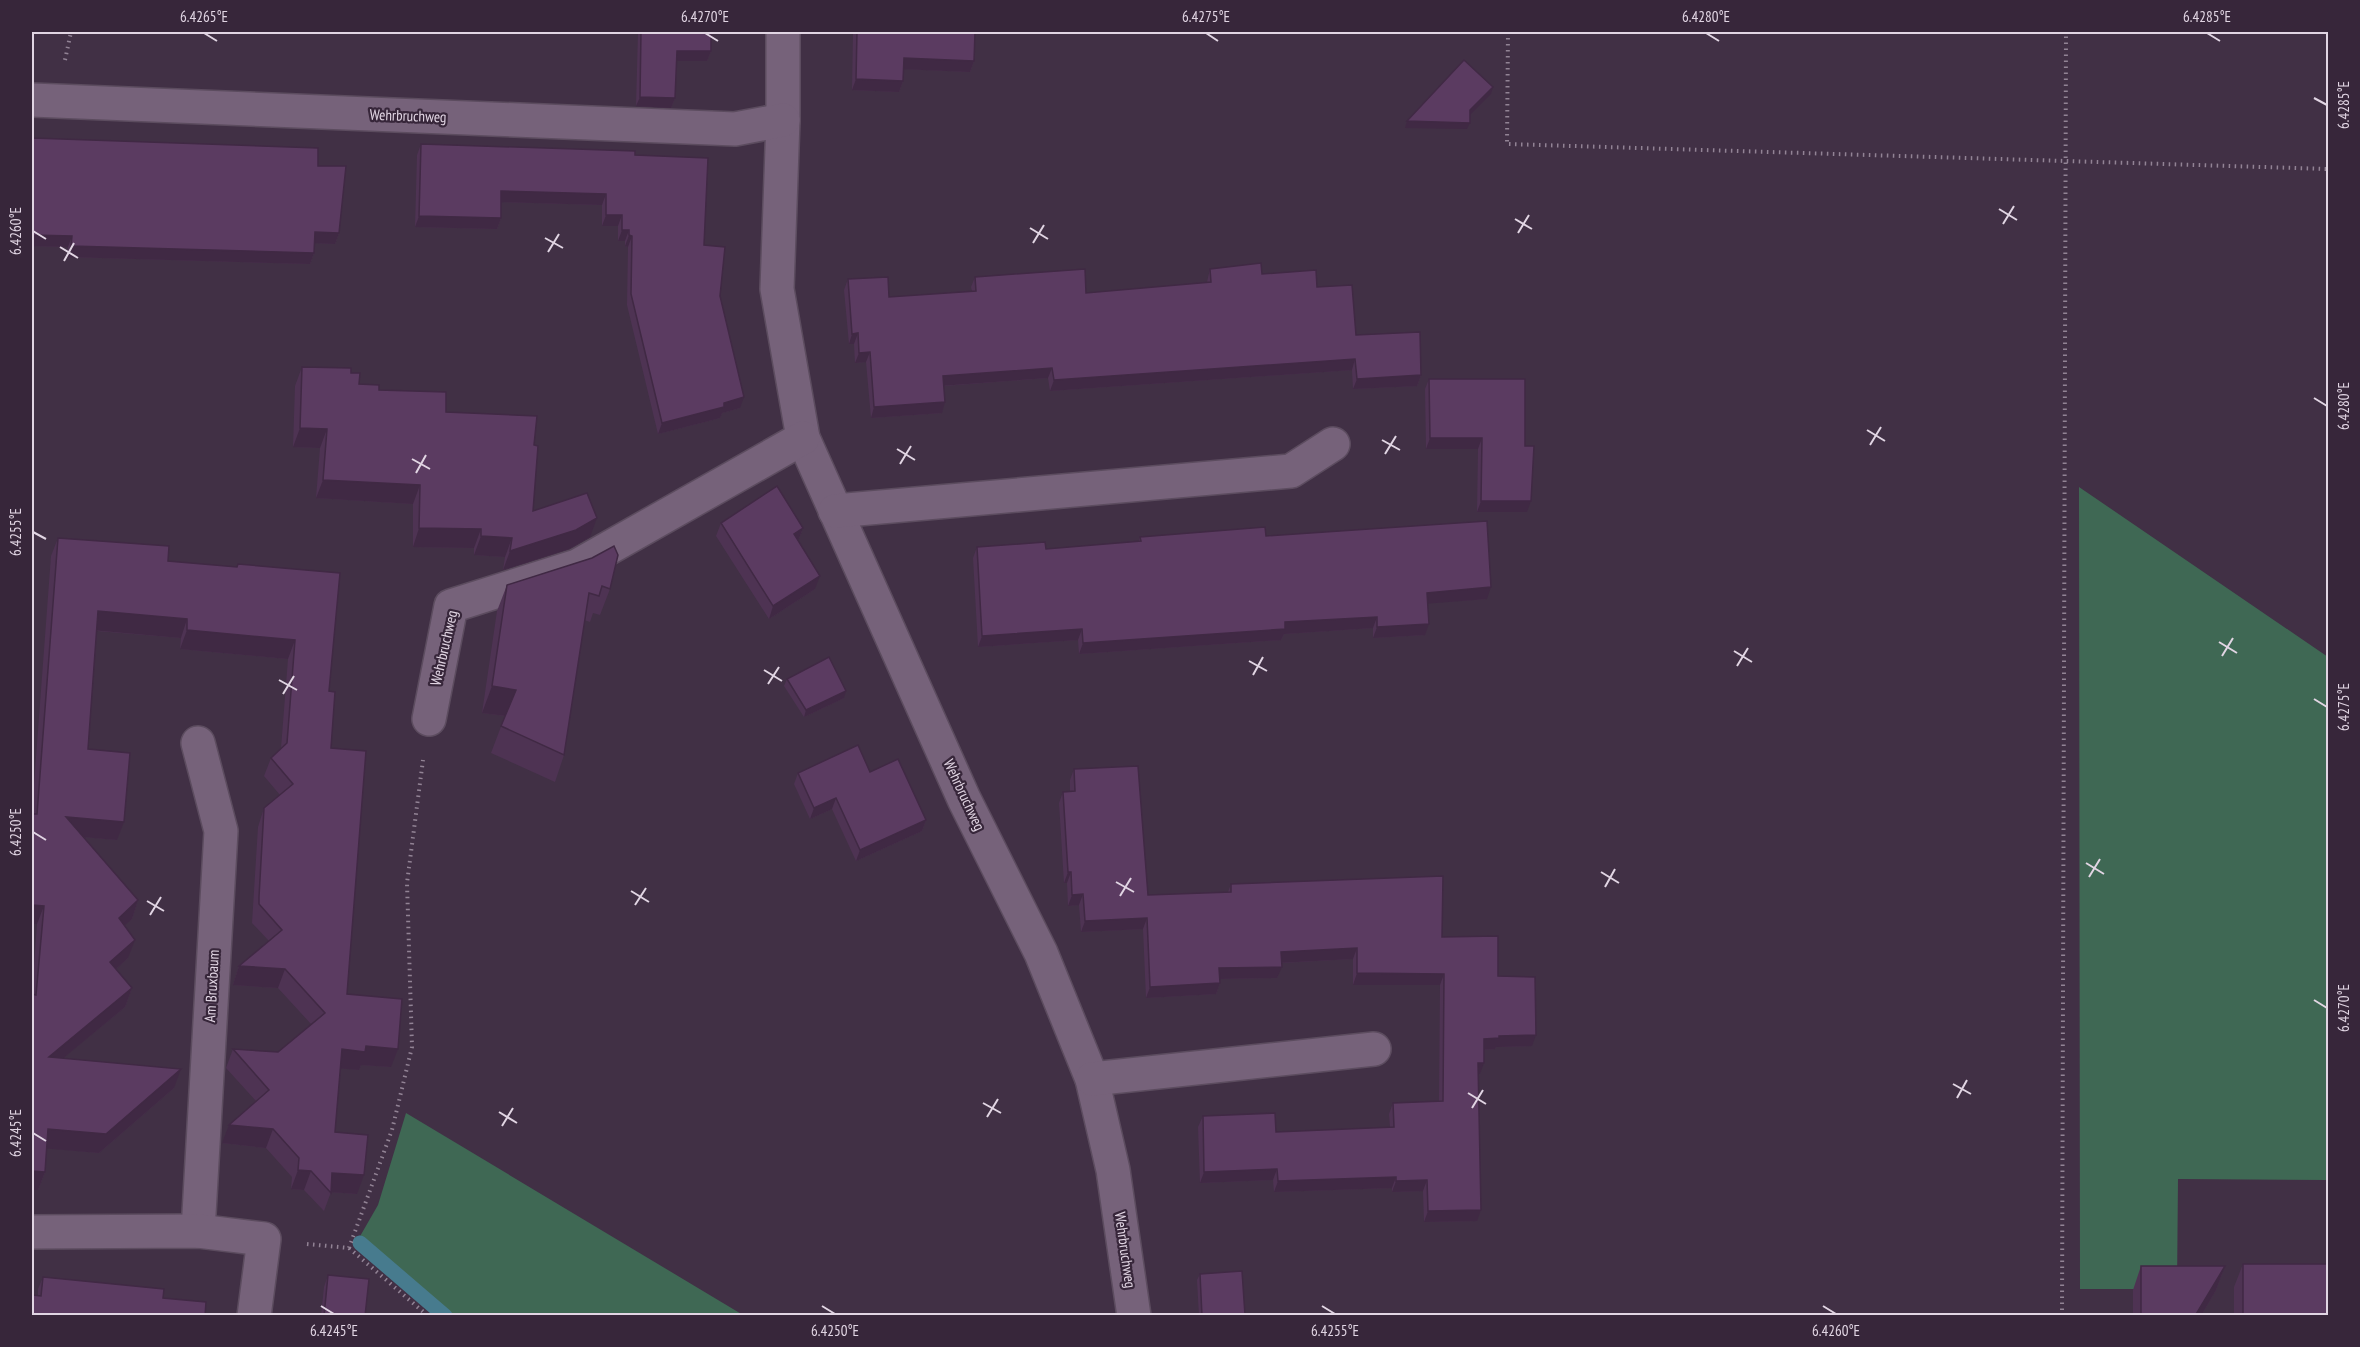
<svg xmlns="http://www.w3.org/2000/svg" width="2360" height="1347" font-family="'PT Sans Narrow',sans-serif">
<rect width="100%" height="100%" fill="#413045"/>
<g fill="#3f6854">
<path d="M 2079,487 L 2328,657 L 2328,1180 L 2178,1179 L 2177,1289 L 2080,1289 Z"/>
<path d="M 406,1113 L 743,1315 L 440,1315 L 355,1245 L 378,1205 Z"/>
</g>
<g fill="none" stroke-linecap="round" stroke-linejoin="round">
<path stroke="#477b8e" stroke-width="15" d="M 360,1243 L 445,1316"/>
<defs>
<g id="street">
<path d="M 783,32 L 783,120 L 777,289 L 803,438 L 964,799 L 1041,953 L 1092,1079 L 1113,1170 L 1134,1316"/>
<path d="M 32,100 L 735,129 L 783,120"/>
<path d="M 835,511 L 1291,471 L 1333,444"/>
<path d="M 429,719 L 451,606 L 577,566 L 803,438"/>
<path d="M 1092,1079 L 1374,1049"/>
<path d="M 198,1231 L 221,831 L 198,743"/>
<path d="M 32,1232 L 198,1231 L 264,1239 L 254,1316"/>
</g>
</defs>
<use href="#street" stroke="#5c4c5f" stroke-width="36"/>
<g stroke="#928395" stroke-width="4" stroke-dasharray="1.5 4.5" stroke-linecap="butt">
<path d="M 1508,32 L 1507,144 L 2328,169"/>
<path d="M 65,60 L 71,32"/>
<path d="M 307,1244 L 349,1248 L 392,1130 L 412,1047 L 407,883 L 423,760"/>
<path d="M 349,1248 L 428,1316"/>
<path d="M 2062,1316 L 2066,32"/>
</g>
<use href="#street" stroke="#76627a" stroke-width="33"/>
</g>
<g fill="#4e3353">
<path d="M 638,32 L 711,32 L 711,51 L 707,61 L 677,61 L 675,98 L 671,108 L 636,106 Z"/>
<path d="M 853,32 L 975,32 L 974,61 L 970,72 L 904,69 L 903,81 L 899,92 L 852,90 Z"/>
<path d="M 32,138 L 318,166 L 339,233 L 335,244 L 315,243 L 314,253 L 310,264 L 67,257 L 68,247 L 32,246 Z"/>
<path d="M 421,144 L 635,155 L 704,245 L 720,296 L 740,408 L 722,413 L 720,418 L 658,434 L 627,305 L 628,247 L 625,246 L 625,241 L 618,241 L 618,226 L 602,226 L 602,205 L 501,202 L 501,218 L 497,229 L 415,227 L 417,155 Z"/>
<path d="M 1210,269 L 1262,274 L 1317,287 L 1356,335 L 1421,375 L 1417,386 L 1353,389 L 1352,370 L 1050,391 L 1048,378 L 944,386 L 942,413 L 871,418 L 866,362 L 855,363 L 854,344 L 849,344 L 844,290 L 848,279 L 889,297 L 972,291 L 971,287 L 975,277 L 1086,293 L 1207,282 Z"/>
<path d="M 302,367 L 351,373 L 359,384 L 446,412 L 534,445 L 533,511 L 590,537 L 569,549 L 503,570 L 505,557 L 474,555 L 474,548 L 413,547 L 413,504 L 316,498 L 320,448 L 293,447 L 295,386 Z"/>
<path d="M 1429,379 L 1525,446 L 1527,512 L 1477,512 L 1478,449 L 1426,449 L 1425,389 Z"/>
<path d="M 721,523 L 803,528 L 798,541 L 815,589 L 769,619 L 716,536 Z"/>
<path d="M 1266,536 L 1487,599 L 1428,603 L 1425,635 L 1373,638 L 1373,628 L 1284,634 L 1281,640 L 1079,654 L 1078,640 L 978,647 L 973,558 L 977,547 L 1046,549 L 1139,541 L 1140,537 Z"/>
<path d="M 58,538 L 168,561 L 237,567 L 340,573 L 329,691 L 331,748 L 347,994 L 391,1067 L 361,1065 L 359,1070 L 340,1068 L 335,1132 L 357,1194 L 331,1192 L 324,1211 L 304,1190 L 291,1189 L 292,1177 L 266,1148 L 222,1143 L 256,1101 L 226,1068 L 233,1049 L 278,1052 L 311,1024 L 278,988 L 233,985 L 239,966 L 269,941 L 252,923 L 258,827 L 264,808 L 280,795 L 264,776 L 271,758 L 281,748 L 288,659 L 180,649 L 181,638 L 97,631 L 88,749 L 117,840 L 84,837 L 138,900 L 132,919 L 124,925 L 128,958 L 116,969 L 132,988 L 125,1007 L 63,1058 L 174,1088 L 99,1153 L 47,1148 L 45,1172 L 38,1190 L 32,1190 L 32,992 L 37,924 L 32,924 L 32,811 L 51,556 Z"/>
<path d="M 592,558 L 610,589 L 600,615 L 593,613 L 590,622 L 584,620 L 564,755 L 555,782 L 491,753 L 505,716 L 482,713 L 497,611 L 507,585 Z"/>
<path d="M 787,679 L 844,698 L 804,717 L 784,686 Z"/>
<path d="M 1074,769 L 1148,895 L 1228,892 L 1231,884 L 1442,937 L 1498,976 L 1532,1046 L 1496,1047 L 1495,1049 L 1484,1050 L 1480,1074 L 1478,1074 L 1477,1221 L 1424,1222 L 1423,1191 L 1392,1192 L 1392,1188 L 1274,1192 L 1273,1180 L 1200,1183 L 1198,1127 L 1203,1116 L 1276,1132 L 1390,1127 L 1389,1114 L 1393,1103 L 1439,1101 L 1440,985 L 1353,985 L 1353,959 L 1281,963 L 1277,978 L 1220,979 L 1220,983 L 1216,994 L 1146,998 L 1143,929 L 1081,932 L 1079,905 L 1068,906 L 1067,883 L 1064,883 L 1059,803 L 1063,792 L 1070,791 L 1070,780 Z"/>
<path d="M 870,772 L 926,820 L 922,831 L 856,861 L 832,809 L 810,819 L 794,784 L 798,773 Z"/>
<path d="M 2243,1264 L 2328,1316 L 2234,1316 L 2234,1287 Z"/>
<path d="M 2141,1266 L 2225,1266 L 2216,1290 L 2201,1316 L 2133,1316 L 2133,1290 Z"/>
<path d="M 1200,1274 L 1245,1316 L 1199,1316 L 1197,1280 Z"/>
<path d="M 328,1275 L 365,1316 L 321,1316 L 324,1287 Z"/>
<path d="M 43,1277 L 163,1298 L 38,1295 L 38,1289 Z"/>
</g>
<g fill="#402944">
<path d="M 677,51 L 711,51 L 707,61 L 674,61 Z"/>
<path d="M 904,58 L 974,61 L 970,72 L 900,69 Z"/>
<path d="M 856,79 L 903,81 L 899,92 L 852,90 Z"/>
<path d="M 1493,87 L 1491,94 L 1468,117 L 1470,110 Z"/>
<path d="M 640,97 L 675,98 L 671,108 L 636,106 Z"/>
<path d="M 1407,121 L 1470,123 L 1467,129 L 1405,128 Z"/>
<path d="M 501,191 L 606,194 L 602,205 L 497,202 Z"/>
<path d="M 606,215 L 622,215 L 618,226 L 602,226 Z"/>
<path d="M 419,216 L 501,218 L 497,229 L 415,227 Z"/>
<path d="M 622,230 L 629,230 L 625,241 L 618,241 Z"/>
<path d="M 315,232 L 339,233 L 335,244 L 311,243 Z"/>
<path d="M 32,235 L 72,236 L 68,247 L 32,246 Z"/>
<path d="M 629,235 L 632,236 L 628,247 L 625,246 Z"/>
<path d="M 71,246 L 314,253 L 310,264 L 67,257 Z"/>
<path d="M 858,333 L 854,344 L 849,344 L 852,334 Z"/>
<path d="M 870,352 L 866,362 L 855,363 L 859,353 Z"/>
<path d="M 1355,359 L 1352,370 L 1050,391 L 1054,380 Z"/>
<path d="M 1052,368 L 1048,378 L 940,386 L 943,376 Z"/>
<path d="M 1421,375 L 1417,386 L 1353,389 L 1357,379 Z"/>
<path d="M 744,397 L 740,408 L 722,413 L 720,418 L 658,434 L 662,423 Z"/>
<path d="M 945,402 L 942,413 L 871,418 L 874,407 Z"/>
<path d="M 300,428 L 327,429 L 320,448 L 293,447 Z"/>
<path d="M 1430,438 L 1482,438 L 1478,449 L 1426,449 Z"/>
<path d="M 323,480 L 420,485 L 413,504 L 316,498 Z"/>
<path d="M 1481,501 L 1531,501 L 1527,512 L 1477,512 Z"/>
<path d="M 597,518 L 590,537 L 569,549 L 503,570 L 510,551 Z"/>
<path d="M 419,528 L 481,529 L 474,548 L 413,547 Z"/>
<path d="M 803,528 L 798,541 L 794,534 Z"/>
<path d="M 481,536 L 512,538 L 505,557 L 474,555 Z"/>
<path d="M 820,576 L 815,589 L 769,619 L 773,606 Z"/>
<path d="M 1491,587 L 1487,599 L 1423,604 L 1427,593 Z"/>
<path d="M 98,611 L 187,619 L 181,638 L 91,630 Z"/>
<path d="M 1377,617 L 1373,628 L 1284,634 L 1281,640 L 1079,654 L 1083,643 L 1285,622 Z"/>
<path d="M 1429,624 L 1425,635 L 1373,638 L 1377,627 Z"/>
<path d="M 1082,629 L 1078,640 L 978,647 L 982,636 Z"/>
<path d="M 187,630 L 295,640 L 288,659 L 180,649 Z"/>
<path d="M 492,686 L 516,690 L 506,716 L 482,713 Z"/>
<path d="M 846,691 L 844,698 L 804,717 L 806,710 Z"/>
<path d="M 836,798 L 832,809 L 810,819 L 814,808 Z"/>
<path d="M 66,817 L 124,822 L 117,840 L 60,835 Z"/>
<path d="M 926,820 L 922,831 L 856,861 L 860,850 Z"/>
<path d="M 1068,872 L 1071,872 L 1067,883 L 1064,883 Z"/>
<path d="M 1083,894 L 1079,905 L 1068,906 L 1072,895 Z"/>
<path d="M 138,900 L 132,919 L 112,936 L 119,918 Z"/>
<path d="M 32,905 L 44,906 L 37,924 L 32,924 Z"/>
<path d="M 1147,918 L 1143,929 L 1081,932 L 1085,921 Z"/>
<path d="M 135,940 L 128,958 L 103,981 L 110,962 Z"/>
<path d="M 1357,948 L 1353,959 L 1277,963 L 1281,952 Z"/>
<path d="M 239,966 L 285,969 L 278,988 L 233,985 Z"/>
<path d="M 1282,967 L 1277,978 L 1215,979 L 1219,968 Z"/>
<path d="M 1357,973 L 1444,974 L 1440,985 L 1353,985 Z"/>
<path d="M 1220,983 L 1216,994 L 1146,998 L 1150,987 Z"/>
<path d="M 132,988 L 125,1007 L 43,1075 L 49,1057 Z"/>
<path d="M 1536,1035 L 1532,1046 L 1496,1047 L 1495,1049 L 1480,1050 L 1484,1039 L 1499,1036 Z"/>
<path d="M 366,1046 L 398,1049 L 391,1067 L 361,1065 L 359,1070 L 335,1068 L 342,1049 Z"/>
<path d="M 1478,1063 L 1484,1063 L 1480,1074 L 1474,1074 Z"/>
<path d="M 181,1069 L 174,1088 L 99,1153 L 41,1148 L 48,1129 Z"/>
<path d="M 229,1125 L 273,1129 L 266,1148 L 222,1143 Z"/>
<path d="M 1277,1169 L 1273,1180 L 1200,1183 L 1204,1172 Z"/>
<path d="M 298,1170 L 311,1171 L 304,1190 L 291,1189 Z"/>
<path d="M 32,1171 L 45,1172 L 38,1190 L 32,1190 Z"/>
<path d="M 332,1173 L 364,1175 L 357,1194 L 330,1192 Z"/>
<path d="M 1396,1177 L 1392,1188 L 1274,1192 L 1278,1181 Z"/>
<path d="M 1427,1180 L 1423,1191 L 1392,1192 L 1396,1181 Z"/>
<path d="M 1481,1210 L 1477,1221 L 1424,1222 L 1428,1211 Z"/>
<path d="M 2225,1266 L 2216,1290 L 2201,1316 L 2195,1316 Z"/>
</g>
<g fill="#5b3b61" stroke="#402944" stroke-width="1.5">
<path d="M 641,32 L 711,32 L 711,51 L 677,51 L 675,98 L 640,97 Z"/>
<path d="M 857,32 L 975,32 L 974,61 L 904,58 L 903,81 L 856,79 Z"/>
<path d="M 1464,60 L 1493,87 L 1470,110 L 1470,123 L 1407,121 Z"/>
<path d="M 32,138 L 318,148 L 318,166 L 346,166 L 339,233 L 315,232 L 314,253 L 71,246 L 72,236 L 32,235 Z"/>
<path d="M 421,144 L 635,151 L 635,155 L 708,158 L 704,245 L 725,247 L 720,296 L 744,397 L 724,403 L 724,407 L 662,423 L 631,294 L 632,236 L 629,235 L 629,230 L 622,230 L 622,215 L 606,215 L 606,194 L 501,191 L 501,218 L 419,216 Z"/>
<path d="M 1261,263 L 1262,274 L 1316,270 L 1317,287 L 1352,285 L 1356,335 L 1420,332 L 1421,375 L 1357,379 L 1355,359 L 1054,380 L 1052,368 L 943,376 L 945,402 L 874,407 L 870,352 L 859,353 L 858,333 L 852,334 L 848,279 L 888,277 L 889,297 L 976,291 L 975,277 L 1085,269 L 1086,293 L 1211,282 L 1210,269 Z"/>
<path d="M 302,367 L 351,368 L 351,373 L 360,373 L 359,384 L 379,385 L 379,390 L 446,392 L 446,412 L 537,416 L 534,445 L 538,446 L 533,511 L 587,493 L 597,518 L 576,530 L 510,551 L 512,538 L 481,536 L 481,529 L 419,528 L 420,485 L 323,480 L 327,429 L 300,428 Z"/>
<path d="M 1429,379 L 1525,379 L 1525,446 L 1534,446 L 1531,501 L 1481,501 L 1482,438 L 1430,438 Z"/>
<path d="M 777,486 L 803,528 L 794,534 L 820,576 L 773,606 L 721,523 Z"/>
<path d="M 1487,521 L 1491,587 L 1427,593 L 1429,624 L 1377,627 L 1377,617 L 1285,622 L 1285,629 L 1083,643 L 1082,629 L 982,636 L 977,547 L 1045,542 L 1046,549 L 1141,541 L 1140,537 L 1265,527 L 1266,536 Z"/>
<path d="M 58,538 L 169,546 L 168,561 L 237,567 L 238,564 L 340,573 L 329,691 L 335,692 L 331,748 L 366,751 L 347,994 L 402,999 L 398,1049 L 366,1046 L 365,1052 L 342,1049 L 335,1132 L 368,1135 L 364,1175 L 332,1173 L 331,1193 L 311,1171 L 298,1170 L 299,1158 L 273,1129 L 229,1125 L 269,1090 L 233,1049 L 278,1052 L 325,1013 L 285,969 L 239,966 L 282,930 L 259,904 L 259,897 L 264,808 L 293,784 L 271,758 L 287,743 L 295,640 L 187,630 L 187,619 L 98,611 L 88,749 L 130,753 L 124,822 L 66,817 L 138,900 L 119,918 L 135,940 L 110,962 L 132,988 L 49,1057 L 181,1069 L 106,1134 L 48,1129 L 45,1172 L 32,1171 L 32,994 L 36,995 L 44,906 L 32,905 L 32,814 L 37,814 Z"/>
<path d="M 614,546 L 618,555 L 610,589 L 602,586 L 599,596 L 589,593 L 564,755 L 501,726 L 516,690 L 492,686 L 507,585 L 592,558 Z"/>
<path d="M 829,657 L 846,691 L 806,710 L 787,679 Z"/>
<path d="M 858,745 L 870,772 L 898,759 L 926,820 L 860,850 L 836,798 L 814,808 L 798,773 Z"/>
<path d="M 1138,766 L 1148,895 L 1231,892 L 1231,884 L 1443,876 L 1442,937 L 1498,936 L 1498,976 L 1535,977 L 1536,1035 L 1499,1036 L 1499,1038 L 1484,1039 L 1484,1063 L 1478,1063 L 1481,1210 L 1428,1211 L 1427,1180 L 1396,1181 L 1396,1177 L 1278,1181 L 1277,1169 L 1204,1172 L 1203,1116 L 1275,1113 L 1276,1132 L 1394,1127 L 1393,1103 L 1443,1101 L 1444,974 L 1357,973 L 1357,948 L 1281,952 L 1282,967 L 1219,968 L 1220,983 L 1150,987 L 1147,918 L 1085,921 L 1083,894 L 1072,895 L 1071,872 L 1068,872 L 1063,792 L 1075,791 L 1074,769 Z"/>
<rect x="2243" y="1264" width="85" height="52"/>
<path d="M 2141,1266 L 2225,1266 L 2195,1316 L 2141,1316 Z"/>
<path d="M 1242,1271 L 1245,1315 L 1202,1316 L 1200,1274 Z"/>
<path d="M 328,1275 L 369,1279 L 365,1316 L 324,1316 Z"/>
<path d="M 43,1277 L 164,1289 L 163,1298 L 206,1302 L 205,1316 L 32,1316 L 32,1295 L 41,1296 Z"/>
</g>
<path fill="none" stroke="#e1d5e3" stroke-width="2" d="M 204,33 L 217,41M 705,33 L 718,41M 1206,33 L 1218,41M 1706,33 L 1719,41M 2207,33 L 2220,41M 2314,98 L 2327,105M 1999,209 L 2017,220M 1515,219 L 1532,229M 2003,224 L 2014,206M 1030,228 L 1048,239M 33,231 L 46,239M 1518,233 L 1529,215M 545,238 L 563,248M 1033,243 L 1044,225M 60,247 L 78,258M 548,252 L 559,234M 64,261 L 74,243M 2314,398 L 2327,406M 1867,430 L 1885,441M 1382,440 L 1400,450M 1870,445 L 1881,427M 897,449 L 915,460M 1385,454 L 1396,436M 412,459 L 430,469M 900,464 L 911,446M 416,473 L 426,455M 33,532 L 46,539M 2219,642 L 2237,653M 1734,651 L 1752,662M 2222,656 L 2233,638M 1249,661 L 1267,671M 1737,666 L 1748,648M 764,670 L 782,681M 1253,675 L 1263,657M 279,680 L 297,690M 768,684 L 779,667M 283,694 L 294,676M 2314,699 L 2327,707M 33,832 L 46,840M 2086,863 L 2104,874M 1601,872 L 1619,883M 2089,877 L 2100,859M 1116,882 L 1134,892M 1605,887 L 1615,869M 631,891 L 649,902M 1120,896 L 1131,878M 147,901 L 164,911M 635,905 L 646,888M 150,915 L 161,897M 2314,1000 L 2327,1008M 1953,1084 L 1971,1094M 1468,1093 L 1486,1104M 1957,1098 L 1967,1080M 983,1103 L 1001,1113M 1472,1108 L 1483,1090M 499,1112 L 517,1123M 987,1117 L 998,1099M 502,1126 L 513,1108M 33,1133 L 46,1141M 321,1306 L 334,1314M 822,1306 L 835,1314M 1322,1306 L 1335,1314M 1823,1306 L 1836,1314"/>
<g text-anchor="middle" stroke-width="4.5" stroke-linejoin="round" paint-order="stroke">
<g font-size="15" fill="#e1d5e3" stroke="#37263a">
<text transform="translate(408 116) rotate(2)" y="5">Wehrbruchweg</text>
<text transform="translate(444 648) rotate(-77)" y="5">Wehrbruchweg</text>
<text transform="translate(964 795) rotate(65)" y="5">Wehrbruchweg</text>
<text transform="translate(212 986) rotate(-87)" y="5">Am Bruxbaum</text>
<text transform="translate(1125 1250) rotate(82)" y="5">Wehrbruchweg</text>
</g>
</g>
<rect width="2360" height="1347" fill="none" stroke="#37263a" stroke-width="66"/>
<rect x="33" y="33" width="2294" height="1281" fill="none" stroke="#e1d5e3" stroke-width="2"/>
<g font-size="15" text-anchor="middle" fill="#e1d5e3">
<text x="204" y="22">6.4265°E</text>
<text x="705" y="22">6.4270°E</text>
<text x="1206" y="22">6.4275°E</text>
<text x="1706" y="22">6.4280°E</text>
<text x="2207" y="22">6.4285°E</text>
<text transform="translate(2344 105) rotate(-90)" y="5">6.4285°E</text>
<text transform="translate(16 231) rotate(-90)" y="5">6.4260°E</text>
<text transform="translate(2344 406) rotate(-90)" y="5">6.4280°E</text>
<text transform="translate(16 532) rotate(-90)" y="5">6.4255°E</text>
<text transform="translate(2344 707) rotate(-90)" y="5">6.4275°E</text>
<text transform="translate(16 832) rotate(-90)" y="5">6.4250°E</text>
<text transform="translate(2344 1008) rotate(-90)" y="5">6.4270°E</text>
<text transform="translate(16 1133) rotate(-90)" y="5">6.4245°E</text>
<text x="334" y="1336">6.4245°E</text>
<text x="835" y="1336">6.4250°E</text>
<text x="1335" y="1336">6.4255°E</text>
<text x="1836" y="1336">6.4260°E</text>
</g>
</svg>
